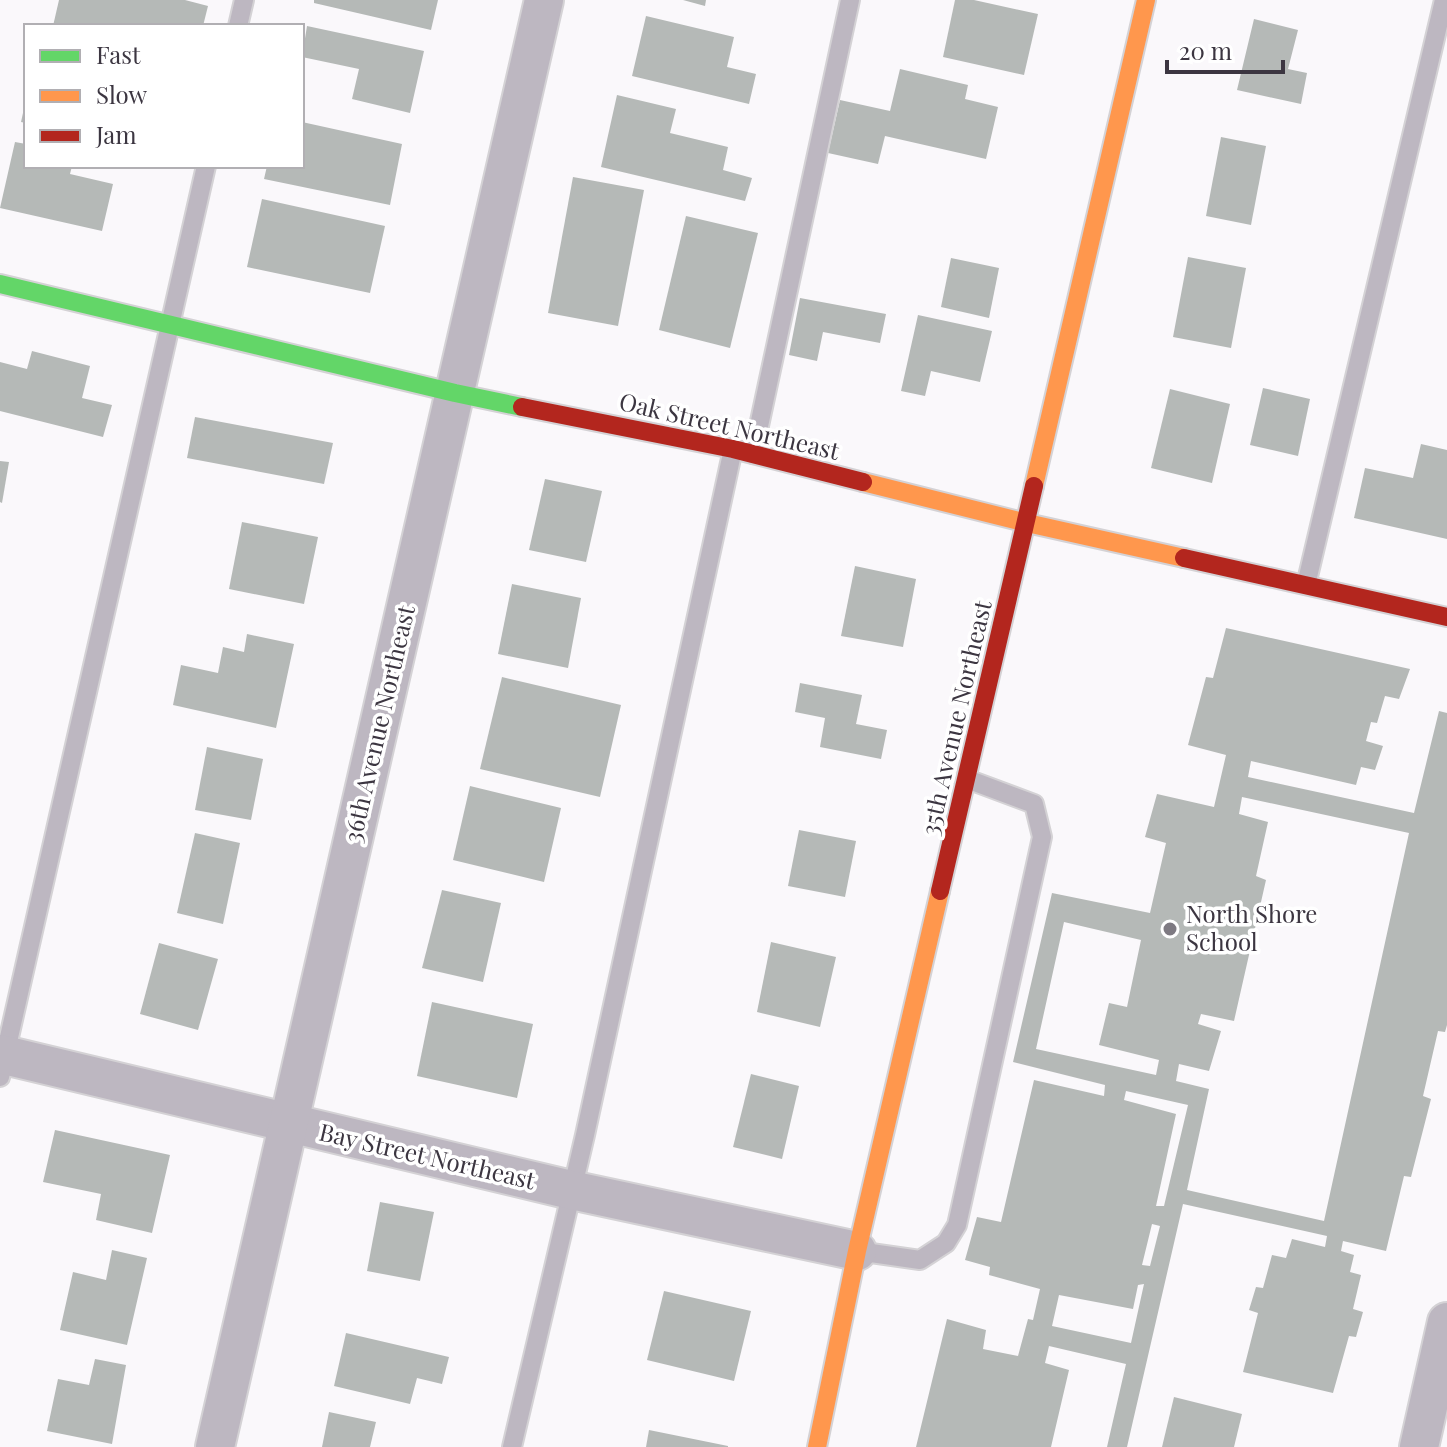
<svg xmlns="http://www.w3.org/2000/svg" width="1447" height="1447" font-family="'Playfair Display',serif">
<rect width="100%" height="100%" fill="#faf8fb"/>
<g fill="#b5b9b7" fill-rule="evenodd">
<path d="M 59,0 L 185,0 L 208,6 L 203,26 L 53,26 Z"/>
<path d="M 314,0 L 438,0 L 431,30 L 314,3 Z"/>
<path d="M 683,0 L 706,0 L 705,6 Z"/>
<path d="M 955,0 L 974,0 L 1038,14 L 1024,75 L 943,57 Z"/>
<path d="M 646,16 L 734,37 L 727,67 L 756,74 L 749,104 L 632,76 Z"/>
<path d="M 1254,19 L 1298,30 L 1288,69 L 1307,73 L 1301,104 L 1237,90 Z"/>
<path d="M 307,26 L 424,51 L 410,113 L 352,99 L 359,69 L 302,57 Z"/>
<path d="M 900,69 L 968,85 L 965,99 L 998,107 L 986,159 L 885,136 L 878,164 L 828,153 L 840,100 L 890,111 Z"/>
<path d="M 617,95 L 676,109 L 670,133 L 728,147 L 723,170 L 752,178 L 745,201 L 601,167 Z"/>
<path d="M 25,104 L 26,104 L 26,123 L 21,122 Z"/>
<path d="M 302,122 L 402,144 L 390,205 L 264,179 L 267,166 L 302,166 Z"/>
<path d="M 1221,137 L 1266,146 L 1251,225 L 1206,216 Z"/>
<path d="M 15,142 L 26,144 L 26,166 L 72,166 L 70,174 L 113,184 L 102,231 L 0,208 Z"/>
<path d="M 573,177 L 644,190 L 618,326 L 548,313 Z"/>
<path d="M 262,199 L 385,226 L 370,293 L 247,267 Z"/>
<path d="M 686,216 L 758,233 L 730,348 L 659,330 Z"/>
<path d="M 1188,257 L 1246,268 L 1231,348 L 1173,337 Z"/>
<path d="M 951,258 L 999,268 L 989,318 L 941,307 Z"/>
<path d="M 800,298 L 886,314 L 880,343 L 823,332 L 817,361 L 789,355 Z"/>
<path d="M 918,315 L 992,331 L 980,382 L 931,371 L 925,396 L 901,391 Z"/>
<path d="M 32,351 L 90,366 L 82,398 L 112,405 L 103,437 L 0,411 L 0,362 L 27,369 Z"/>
<path d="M 1263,388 L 1310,399 L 1298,456 L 1250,445 Z"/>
<path d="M 1170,389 L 1230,404 L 1212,483 L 1151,468 Z"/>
<path d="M 195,417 L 333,443 L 324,484 L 187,458 Z"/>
<path d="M 1421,444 L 1447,450 L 1447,539 L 1354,518 L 1365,468 L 1413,478 Z"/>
<path d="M 0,461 L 9,462 L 2,503 L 0,502 Z"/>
<path d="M 545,479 L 602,491 L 586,562 L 529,550 Z"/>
<path d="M 242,522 L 318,537 L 304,604 L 229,589 Z"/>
<path d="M 855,566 L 916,579 L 903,647 L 841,636 Z"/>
<path d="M 512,584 L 581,598 L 568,668 L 498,654 Z"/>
<path d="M 1226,628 L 1410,669 L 1399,699 L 1385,696 L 1377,723 L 1371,722 L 1366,741 L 1383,746 L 1375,770 L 1361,767 L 1356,785 L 1251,761 L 1248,777 L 1414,813 L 1439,711 L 1447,713 L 1447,1025 L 1445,1032 L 1438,1031 L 1423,1096 L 1431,1099 L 1411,1177 L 1404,1176 L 1386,1251 L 1343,1241 L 1341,1251 L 1354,1255 L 1350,1272 L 1361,1275 L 1353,1309 L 1363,1312 L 1356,1337 L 1349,1336 L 1333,1393 L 1243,1372 L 1258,1313 L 1249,1310 L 1256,1287 L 1263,1288 L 1272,1255 L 1286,1258 L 1292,1239 L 1325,1247 L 1327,1236 L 1183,1204 L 1127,1447 L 1107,1447 L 1126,1364 L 1049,1346 L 1045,1363 L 1069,1370 L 1051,1447 L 916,1447 L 947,1319 L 986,1330 L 983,1349 L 1018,1356 L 1028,1319 L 1033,1320 L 1040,1289 L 989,1275 L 990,1267 L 965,1260 L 977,1217 L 1001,1222 L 1034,1080 L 1104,1096 L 1105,1085 L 1013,1062 L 1052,893 L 1150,913 L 1166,843 L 1145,837 L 1157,794 L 1214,807 L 1226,755 L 1188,745 L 1206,677 L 1213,678 ZM 1242,797 L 1409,833 L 1324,1221 L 1187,1190 L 1209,1089 L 1176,1081 L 1179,1064 L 1209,1071 L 1221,1031 L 1198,1024 L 1201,1014 L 1234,1021 L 1266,880 L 1256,876 L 1268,822 L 1239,814 ZM 1064,922 L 1141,940 L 1127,1007 L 1109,1003 L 1099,1045 L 1159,1060 L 1156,1075 L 1036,1049 ZM 1126,1091 L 1188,1105 L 1164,1206 L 1156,1206 L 1176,1114 L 1124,1100 ZM 1152,1224 L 1160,1226 L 1150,1266 L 1142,1265 ZM 1144,1284 L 1131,1343 L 1052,1326 L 1059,1295 L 1133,1309 L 1138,1285 Z"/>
<path d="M 247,634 L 294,644 L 276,728 L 173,705 L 181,665 L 218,673 L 223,647 L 244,652 Z"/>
<path d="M 502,677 L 621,705 L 600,797 L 480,769 Z"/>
<path d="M 800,683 L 862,695 L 856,724 L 887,730 L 881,759 L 820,747 L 825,718 L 795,712 Z"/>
<path d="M 207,747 L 263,759 L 251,820 L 195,810 Z"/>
<path d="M 470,786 L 561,808 L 544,882 L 453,860 Z"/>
<path d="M 799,830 L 856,841 L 845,897 L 788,886 Z"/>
<path d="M 195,833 L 240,843 L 223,924 L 177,913 Z"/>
<path d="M 442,890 L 501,903 L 483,982 L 422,968 Z"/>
<path d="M 771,942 L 836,957 L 820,1027 L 757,1012 Z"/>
<path d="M 159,943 L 218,959 L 198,1030 L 140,1014 Z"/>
<path d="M 432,1002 L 533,1024 L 517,1098 L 417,1076 Z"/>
<path d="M 751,1074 L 799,1086 L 782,1159 L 733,1147 Z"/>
<path d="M 55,1130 L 170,1155 L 152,1233 L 96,1220 L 101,1194 L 43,1182 Z"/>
<path d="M 380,1202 L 434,1212 L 420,1281 L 367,1271 Z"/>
<path d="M 112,1250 L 147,1258 L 127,1345 L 60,1330 L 73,1272 L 106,1280 Z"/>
<path d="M 664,1291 L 751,1311 L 734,1381 L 647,1360 Z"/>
<path d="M 346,1333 L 449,1357 L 442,1384 L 417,1378 L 410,1404 L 334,1386 Z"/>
<path d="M 95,1359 L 126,1365 L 112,1444 L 47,1431 L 58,1379 L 89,1385 Z"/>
<path d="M 1174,1397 L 1242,1414 L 1234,1447 L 1162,1447 Z"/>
<path d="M 329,1412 L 376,1422 L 370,1447 L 322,1447 Z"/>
<path d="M 649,1430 L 728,1446 L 728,1447 L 646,1447 Z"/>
</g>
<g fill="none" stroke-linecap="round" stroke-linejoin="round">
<defs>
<g id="lane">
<path d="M 238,26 L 244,0"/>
<path d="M 753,454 L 850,0"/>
<path d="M 1306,585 L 1444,0"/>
<path d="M 0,1077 L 206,166"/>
<path d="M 857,1251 L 920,1260 L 946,1243 L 957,1225 L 1042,837 L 1034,804 L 967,779"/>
<path d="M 512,1447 L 585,1135 L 733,449"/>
</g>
<g id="street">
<path d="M 0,1054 L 571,1190 L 857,1251"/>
<path d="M 215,1447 L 544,0"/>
<path d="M 1419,1447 L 1447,1322"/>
</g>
<path id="fast" d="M 0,284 L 455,393 L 522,407"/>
<g id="slow">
<path d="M 863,482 L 1027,523 L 1184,558"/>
<path d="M 1034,486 L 1146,0"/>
<path d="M 817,1447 L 857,1251 L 940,891"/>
</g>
<g id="jam">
<path d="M 522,407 L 733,449 L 863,482"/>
<path d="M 1184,558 L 1447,617"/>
<path d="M 940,891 L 1034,486"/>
</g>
</defs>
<use href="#lane" stroke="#d4d2d5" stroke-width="22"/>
<use href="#street" stroke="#d4d2d5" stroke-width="42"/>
<use href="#fast" stroke="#d4d2d5" stroke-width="22"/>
<use href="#slow" stroke="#d4d2d5" stroke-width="22"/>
<use href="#jam" stroke="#d4d2d5" stroke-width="22"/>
<use href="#lane" stroke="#bdb7c1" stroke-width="18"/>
<use href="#street" stroke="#bdb7c1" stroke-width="38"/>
<use href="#fast" stroke="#63d668" stroke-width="18"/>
<use href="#slow" stroke="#ff974d" stroke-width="18"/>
<use href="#jam" stroke="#b3261e" stroke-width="18"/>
</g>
<circle fill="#7e7a82" stroke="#fff" stroke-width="3" cx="1170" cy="929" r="8"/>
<g text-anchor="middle" stroke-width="7" stroke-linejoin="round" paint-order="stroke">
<g font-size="24" fill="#3c3641" stroke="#fff">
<text transform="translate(729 427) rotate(13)" y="8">Oak Street Northeast</text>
<text transform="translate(957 718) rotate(-77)" y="8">35th Avenue Northeast</text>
<text transform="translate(380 724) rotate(-77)" y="8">36th Avenue Northeast</text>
<text transform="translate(427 1157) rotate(13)" y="8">Bay Street Northeast</text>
</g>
<g font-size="24" fill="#3c3641" stroke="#fff" text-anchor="start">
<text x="1186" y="923">North Shore<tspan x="1186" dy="28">School</tspan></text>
</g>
</g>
<rect x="24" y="24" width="280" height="144" fill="#ffffff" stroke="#b1afb3" stroke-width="2"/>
<rect x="40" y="50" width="40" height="12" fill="#63d668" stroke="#b1afb3" stroke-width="2"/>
<text x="96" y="64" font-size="24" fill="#3c3641">Fast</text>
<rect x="40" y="90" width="40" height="12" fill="#ff974d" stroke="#b1afb3" stroke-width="2"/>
<text x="96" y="104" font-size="24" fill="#3c3641">Slow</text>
<rect x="40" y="130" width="40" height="12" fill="#b3261e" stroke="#b1afb3" stroke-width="2"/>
<text x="96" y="144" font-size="24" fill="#3c3641">Jam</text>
<path d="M1167 60v12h116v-12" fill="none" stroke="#3c3641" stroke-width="4"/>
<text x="1179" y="60" font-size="24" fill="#3c3641" stroke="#ffffff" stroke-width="6" paint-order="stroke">20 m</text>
</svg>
